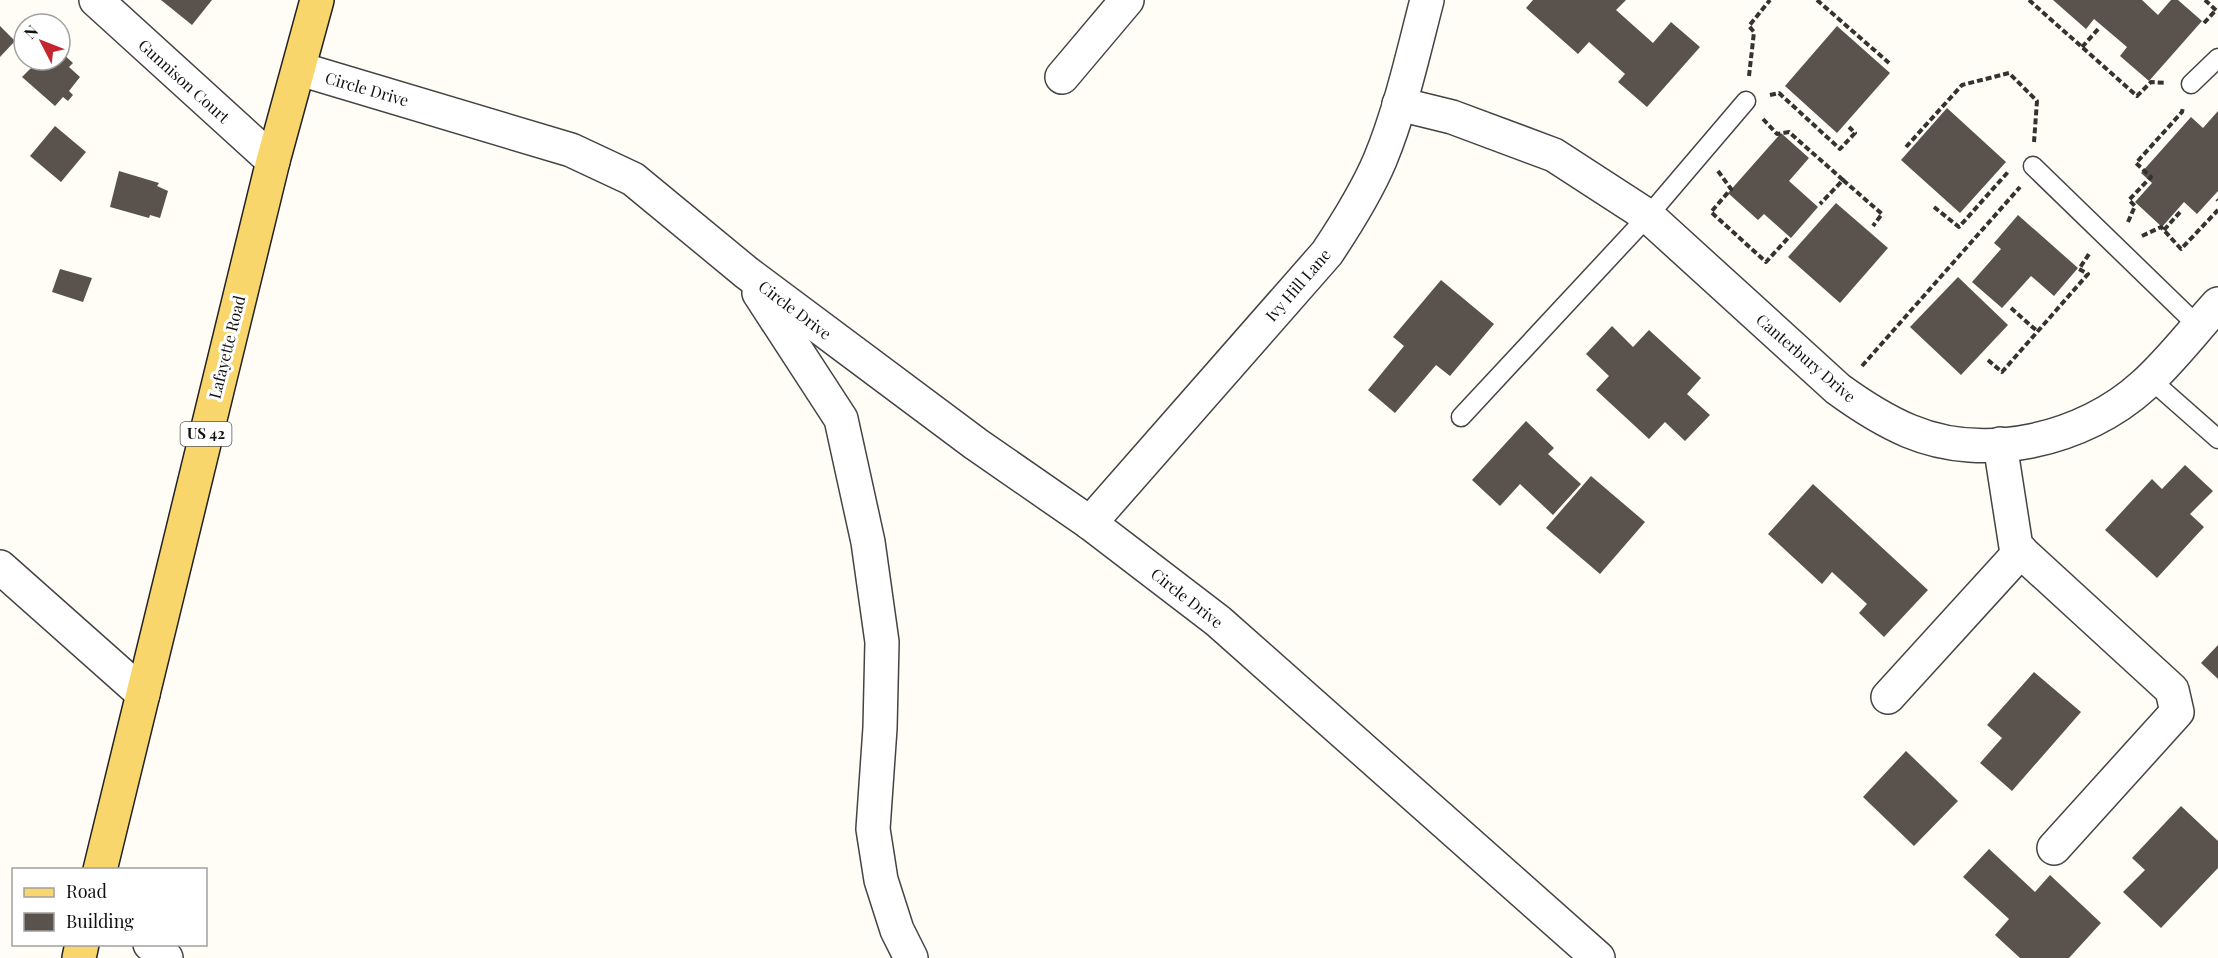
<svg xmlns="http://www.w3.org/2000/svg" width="2218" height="958" font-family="'Playfair Display',serif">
<rect width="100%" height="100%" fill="#fffdf5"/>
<g fill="#5a524d">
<path d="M 161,0 L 212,0 L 192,25 Z"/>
<path d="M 1533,0 L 1626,0 L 1616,10 L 1653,43 L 1671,22 L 1700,47 L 1647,107 L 1618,82 L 1625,74 L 1589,42 L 1578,54 L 1526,8 Z"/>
<path d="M 2053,0 L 2142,0 L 2158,15 L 2171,0 L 2178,0 L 2202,21 L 2149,81 L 2120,56 L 2127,47 L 2094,19 L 2086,29 Z"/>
<path d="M 0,26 L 15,41 L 0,57 Z"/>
<path d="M 1837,26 L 1890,73 L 1837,133 L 1785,86 Z"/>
<path d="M 60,51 L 73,63 L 69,67 L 80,77 L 69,91 L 73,95 L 68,101 L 63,97 L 55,106 L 22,77 L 39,60 L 60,60 Z"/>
<path d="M 1947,108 L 2006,162 L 1960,213 L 1901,160 Z"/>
<path d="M 2218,111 L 2218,191 L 2197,214 L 2184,202 L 2162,227 L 2135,202 L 2152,183 L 2141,173 L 2191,117 L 2203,128 Z"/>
<path d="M 55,126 L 86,152 L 61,182 L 30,156 Z"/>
<path d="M 1781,133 L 1809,158 L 1789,181 L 1818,207 L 1791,238 L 1764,214 L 1758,220 L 1728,193 Z"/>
<path d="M 119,171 L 159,183 L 157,186 L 168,191 L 160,218 L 150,215 L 149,218 L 110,207 Z"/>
<path d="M 1836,203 L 1888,248 L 1840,303 L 1788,257 Z"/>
<path d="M 2018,215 L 2078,268 L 2054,296 L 2031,276 L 2002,308 L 1972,282 L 2001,249 L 1994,243 Z"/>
<path d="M 60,269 L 92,278 L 83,302 L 52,292 Z"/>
<path d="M 1958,277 L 2008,325 L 1961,375 L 1910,327 Z"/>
<path d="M 1441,280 L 1494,324 L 1450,376 L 1436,365 L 1395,413 L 1368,390 L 1404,346 L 1393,337 Z"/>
<path d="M 1612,326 L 1633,347 L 1649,330 L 1701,378 L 1687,394 L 1710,415 L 1685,441 L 1665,422 L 1649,439 L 1596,390 L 1609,376 L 1586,354 Z"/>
<path d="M 1526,421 L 1554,448 L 1548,454 L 1581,484 L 1553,515 L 1520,484 L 1500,506 L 1472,480 Z"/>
<path d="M 2185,465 L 2213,491 L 2190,514 L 2204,527 L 2157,578 L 2105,530 L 2152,479 L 2162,489 Z"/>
<path d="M 1591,476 L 1645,522 L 1600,574 L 1546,528 Z"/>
<path d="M 1813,484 L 1928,590 L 1884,637 L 1859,613 L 1867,604 L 1832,572 L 1822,584 L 1768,534 Z"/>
<path d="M 2218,645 L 2218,679 L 2201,663 Z"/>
<path d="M 2034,672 L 2081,712 L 2012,791 L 1980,763 L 2002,738 L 1987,725 Z"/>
<path d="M 1906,751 L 1958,801 L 1914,846 L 1863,797 Z"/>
<path d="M 2181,806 L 2218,841 L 2218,868 L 2161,928 L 2123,892 L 2145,870 L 2132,858 Z"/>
<path d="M 1989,849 L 2035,892 L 2050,875 L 2101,923 L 2069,958 L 2020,958 L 1995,935 L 2009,919 L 1963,877 Z"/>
</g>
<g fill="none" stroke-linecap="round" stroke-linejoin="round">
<defs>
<g id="lane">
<path d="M 2191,84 L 2218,58"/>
<path d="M 2033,166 L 2198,326"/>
<path d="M 2150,379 L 2218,439"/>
<path d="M 1461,417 L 1648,216 L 1746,101"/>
</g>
<g id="street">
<path d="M 96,0 L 273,161"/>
<path d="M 300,69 L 571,150 L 633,179 L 747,273 L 976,444 L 1090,523 L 1218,621 L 1598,958"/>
<path d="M 1062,77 L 1127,0"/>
<path d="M 1399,104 L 1452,117 L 1554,155 L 1648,216 L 1838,389 C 1860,405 1883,420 1909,431 C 1985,463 2084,440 2144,385 C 2169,363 2195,329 2218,304"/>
<path d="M 759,293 L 841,419 L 868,542 L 882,642 L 880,728 L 873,829 L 881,880 L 897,930 L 911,958"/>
<path d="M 2000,444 L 2016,547 L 2172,690 L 2177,712 L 2054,848"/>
<path d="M 1090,523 L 1327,253 C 1347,223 1366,193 1380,160 C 1401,109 1413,54 1427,0"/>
<path d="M 0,567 L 143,694"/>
<path d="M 1888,697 L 2021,551"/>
<path d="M 150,944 L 166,958"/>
</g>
<g id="primary">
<path d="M 100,870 L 273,161 L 317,0"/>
<path d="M 79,958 L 82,944"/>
</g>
</defs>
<use href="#lane" stroke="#444" stroke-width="21"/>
<use href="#street" stroke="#444" stroke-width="36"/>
<use href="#primary" stroke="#222" stroke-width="36"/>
<g stroke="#333" stroke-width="4" stroke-dasharray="6 3" stroke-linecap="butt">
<path d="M 1817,0 L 1889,63"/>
<path d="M 2029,0 L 2137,96 L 2151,82 L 2166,83"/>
<path d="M 2205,0 L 2218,12"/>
<path d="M 2204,23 L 2216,10"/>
<path d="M 2082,47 L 2100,27"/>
<path d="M 1749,76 L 1754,32 L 1749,26 L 1770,0"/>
<path d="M 1770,95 L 1779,93 L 1840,149 L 1855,133 L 1849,127"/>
<path d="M 1763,119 L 1777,134 L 1789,132 L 1843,180 L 1820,204"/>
<path d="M 1906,147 L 1962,85 L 2009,73 L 2037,101 L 2034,142"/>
<path d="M 1718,171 L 1731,189 L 1711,212 L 1766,262 L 1789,237"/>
<path d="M 1843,180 L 1882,214 L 1873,226"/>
<path d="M 2217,199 L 2218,200"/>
<path d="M 1934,207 L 1959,227 L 2008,172"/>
<path d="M 2128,222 L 2135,206 L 2129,200 L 2151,177 L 2136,163 L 2182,112 L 2183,107"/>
<path d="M 2164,230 L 2180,212"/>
<path d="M 2142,236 L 2161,227 L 2181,249 L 2218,210"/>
<path d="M 2011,308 L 2037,331"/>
<path d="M 1988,360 L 2002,372 L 2088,274 L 2079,269 L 2089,254"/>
<path d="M 1862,366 L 2020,187"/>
</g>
<use href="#lane" stroke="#fff" stroke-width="18"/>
<use href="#street" stroke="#fff" stroke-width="33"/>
<use href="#primary" stroke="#f9d66b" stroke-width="33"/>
</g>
<g text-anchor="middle" stroke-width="6" stroke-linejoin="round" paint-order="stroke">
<rect fill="#fff" stroke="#585858" stroke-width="1.5" x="180.5" y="422" width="51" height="24" rx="4.5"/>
<g font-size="15" font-weight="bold" fill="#111">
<text x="206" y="439">US 42</text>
</g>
<g font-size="16" fill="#111" stroke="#fff">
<text transform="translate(184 81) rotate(42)" y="6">Gunnison Court</text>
<text transform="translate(367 89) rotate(16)" y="6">Circle Drive</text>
<text transform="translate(1298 285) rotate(-49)" y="6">Ivy Hill Lane</text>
<text transform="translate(795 310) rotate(37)" y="6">Circle Drive</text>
<text transform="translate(227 347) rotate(-76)" y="6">Lafayette Road</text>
<text transform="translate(1806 358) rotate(41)" y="6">Canterbury Drive</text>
<text transform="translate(1187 598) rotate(38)" y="6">Circle Drive</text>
</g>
</g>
<rect x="12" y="868" width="195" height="78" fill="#ffffff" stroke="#a0a0a0" stroke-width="1.5"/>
<rect x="24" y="888" width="30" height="9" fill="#f9d66b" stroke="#a0a0a0" stroke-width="1.5"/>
<text x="66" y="898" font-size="18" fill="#111111">Road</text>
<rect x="24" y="913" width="30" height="18" fill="#5a524d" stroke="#a0a0a0" stroke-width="1.5"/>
<text x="66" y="928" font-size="18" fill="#111111">Building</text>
<g transform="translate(42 42) rotate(312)"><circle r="28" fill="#ffffff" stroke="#a0a0a0" stroke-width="1.5"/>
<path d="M0-4.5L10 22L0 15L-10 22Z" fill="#c4262e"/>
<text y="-9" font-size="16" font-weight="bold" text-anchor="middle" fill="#111111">N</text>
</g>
</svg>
